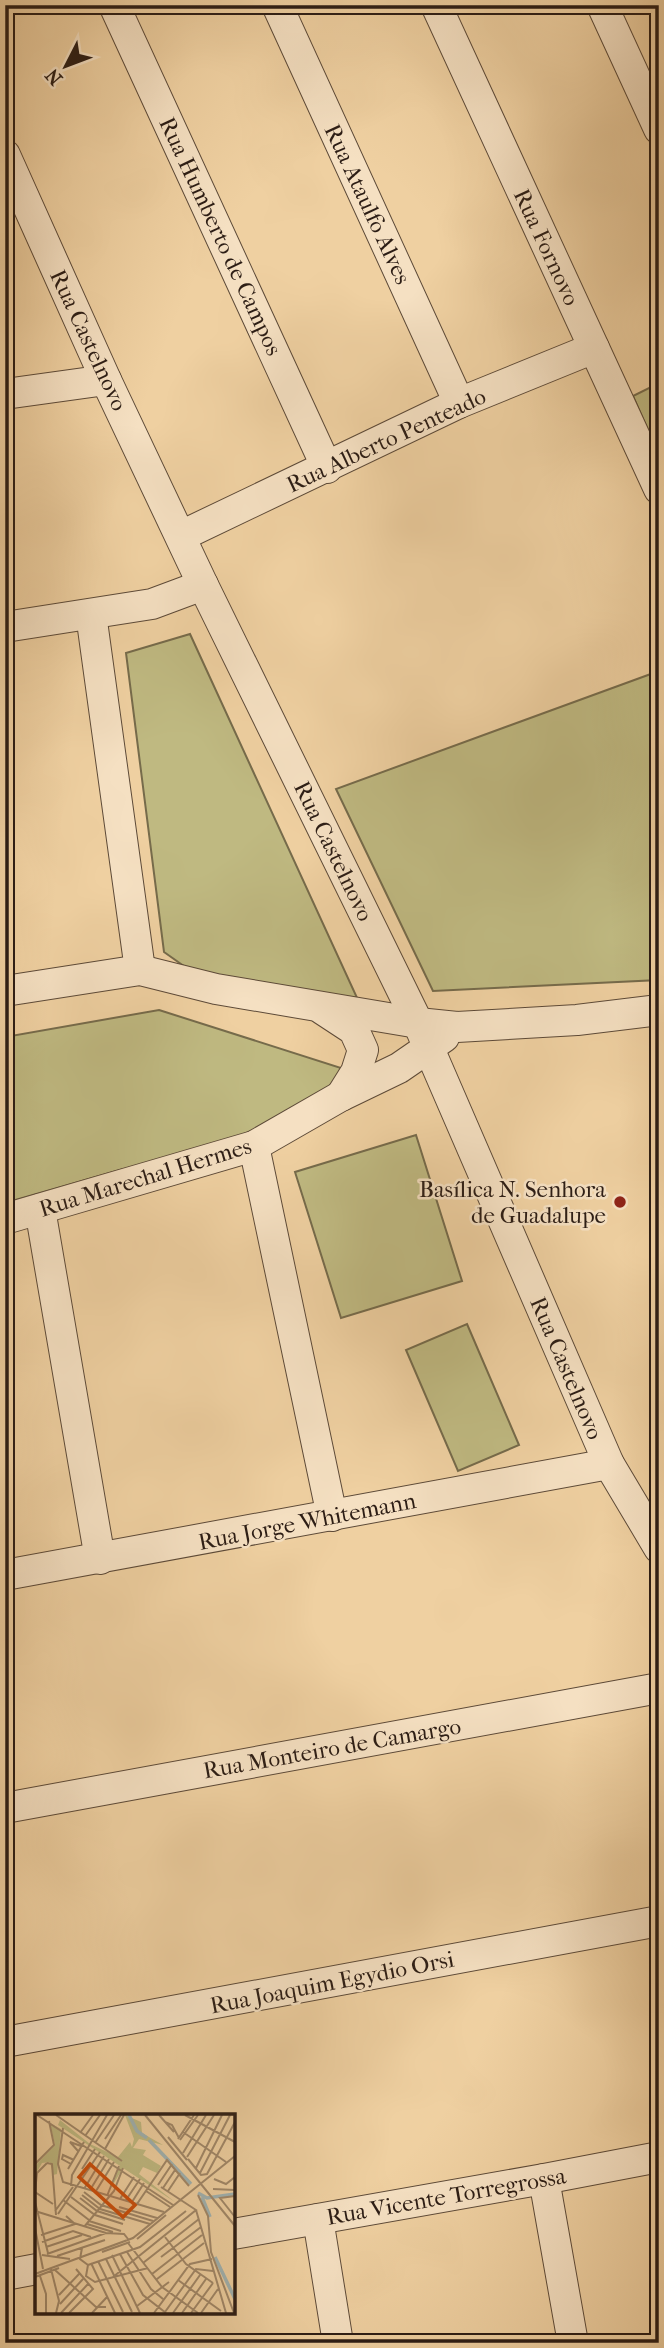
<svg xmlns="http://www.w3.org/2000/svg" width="664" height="2348" font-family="'IM FELL French Canon',serif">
<rect width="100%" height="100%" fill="#efd0a1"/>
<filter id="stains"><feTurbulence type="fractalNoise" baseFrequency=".00286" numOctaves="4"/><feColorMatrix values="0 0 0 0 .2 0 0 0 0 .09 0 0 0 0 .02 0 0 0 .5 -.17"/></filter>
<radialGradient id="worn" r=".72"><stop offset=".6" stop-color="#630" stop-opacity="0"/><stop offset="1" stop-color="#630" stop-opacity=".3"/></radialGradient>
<g fill="#bfb981" stroke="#766b4b" stroke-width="2">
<path d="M 659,383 L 659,456 L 633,396 Z"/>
<path d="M 190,634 L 364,1013 L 191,971 L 164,952 L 126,653 Z"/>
<path d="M 659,671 L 659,980 L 433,991 L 336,789 Z"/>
<path d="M 159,1010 L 341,1068 L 348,1084 L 297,1117 L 182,1155 L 120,1170 L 5,1203 L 5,1037 Z"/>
<path d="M 416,1135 L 462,1281 L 341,1318 L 295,1172 Z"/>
<path d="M 467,1324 L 519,1445 L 458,1471 L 406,1350 Z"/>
</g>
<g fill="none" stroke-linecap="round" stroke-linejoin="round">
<defs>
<g id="minor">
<path d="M 114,5 L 327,468"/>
<path d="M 277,5 L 459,403"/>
<path d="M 436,5 L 659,489"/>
<path d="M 602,5 L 659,129"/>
<path d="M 5,155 L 106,380 L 203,585 L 418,1023 L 609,1464 L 659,1548"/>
<path d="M 5,394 L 106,380"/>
<path d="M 181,536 L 459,403 L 594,348"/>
<path d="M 91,614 L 140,970"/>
<path d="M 5,627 L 152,604 L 203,585"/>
<path d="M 5,991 L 140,970 L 216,989 L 418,1023 L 457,1027 L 577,1020 L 659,1010"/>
<path d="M 322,1009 L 354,1030 L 363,1050 L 356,1072 L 341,1096"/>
<path d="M 254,1146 L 332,1516"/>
<path d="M 40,1209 L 100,1559"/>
<path d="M 5,1219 L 254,1146 L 341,1096 L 399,1068 L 444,1037"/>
<path d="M 5,1575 L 609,1464"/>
<path d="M 5,1808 L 659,1688"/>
<path d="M 5,2042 L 659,1921"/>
<path d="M 544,2179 L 573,2343"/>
<path d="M 318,2219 L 338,2343"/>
<path d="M 233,2234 L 544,2179 L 659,2157"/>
<path d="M 5,2275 L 37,2269"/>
</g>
</defs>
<use href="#minor" stroke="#5d4a38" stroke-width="32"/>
<use href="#minor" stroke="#f5e0c2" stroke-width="30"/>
</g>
<circle fill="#8f2418" stroke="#f5e0c2" stroke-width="2.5" cx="620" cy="1202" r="7"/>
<g text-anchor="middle" stroke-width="5" stroke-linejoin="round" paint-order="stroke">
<g font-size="23" fill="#2c1d15" stroke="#f5e0c2">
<text transform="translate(368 204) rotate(65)" y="8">Rua Ataulfo Alves</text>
<text transform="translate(221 236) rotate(65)" y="8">Rua Humberto de Campos</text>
<text transform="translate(547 247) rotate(65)" y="8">Rua Fornovo</text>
<text transform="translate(89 340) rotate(65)" y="8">Rua Castelnovo</text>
<text transform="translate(386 440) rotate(-25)" y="8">Rua Alberto Penteado</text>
<text transform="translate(334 851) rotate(64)" y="8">Rua Castelnovo</text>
<text transform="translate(145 1177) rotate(-17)" y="8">Rua Marechal Hermes</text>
<text transform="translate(567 1368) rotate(67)" y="8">Rua Castelnovo</text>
<text transform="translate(307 1521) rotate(-11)" y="8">Rua Jorge Whitemann</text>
<text transform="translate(332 1748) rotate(-10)" y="8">Rua Monteiro de Camargo</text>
<text transform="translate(332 1982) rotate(-11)" y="8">Rua Joaquim Egydio Orsi</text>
<text transform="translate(446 2196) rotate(-10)" y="8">Rua Vicente Torregrossa</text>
</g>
<g font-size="23" fill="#2c1d15" stroke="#f5e0c2" text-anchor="end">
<text x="606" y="1197">Basílica N. Senhora<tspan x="606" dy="26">de Guadalupe</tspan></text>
</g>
</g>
<g transform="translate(35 2114)">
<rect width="200" height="200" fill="#efd0a1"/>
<path d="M 90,1 L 106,8 L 107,19 L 128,31 L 104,25 L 98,34 L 111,36 L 108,41 L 126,52 L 122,59 L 108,53 L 104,60 L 140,88 L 88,54 L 73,79 L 85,52 L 23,11 L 25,6 L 55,30 L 83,43 L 95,28 L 97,33 L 99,25 ZM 15,9 L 26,15 L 22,60 L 18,61 L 15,48 L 7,49 L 0,61 L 0,52 L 20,31 Z" fill="#bfb981"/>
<path fill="none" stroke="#a0b3b2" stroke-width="3.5" d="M 94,1 L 102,17 L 112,24M 114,26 L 156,70M 163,79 L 172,84 L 200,80M 167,83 L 175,103M 180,143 L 200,185"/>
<path fill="none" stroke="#a18869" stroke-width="2" d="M 2,1 L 138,91M 21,1 L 87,47M 110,1 L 200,112M 124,1 L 139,18M 150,1 L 200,28M 130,8 L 137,11 L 144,24M 28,14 L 23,50 L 28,68 L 129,98M 148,18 L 191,48M 45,19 L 58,1M 50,22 L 65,1M 133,23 L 152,46M 70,25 L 86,1M 143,25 L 159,1M 145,26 L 163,1M 60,29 L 79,1M 70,35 L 89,1M 43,37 L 35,28 L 46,32M 148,39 L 171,1M 152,43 L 179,1M 153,45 L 166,61 L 172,60 L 200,8M 12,49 L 17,50 L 21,101M 12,49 L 2,59 L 0,78 L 18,90M 0,50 L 19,31 L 14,7M 36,50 L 27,45 L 28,41 L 39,46M 161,54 L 187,1M 33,55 L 49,28M 47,55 L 60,35M 165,59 L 195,1M 179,65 L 191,70 L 200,63M 123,71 L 137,50M 36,72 L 37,61 L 72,1M 128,74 L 140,56M 49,75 L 69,42M 178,75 L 200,76M 55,76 L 74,45M 61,77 L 79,48M 111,77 L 135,93M 133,77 L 145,59M 49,78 L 66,91 L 118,107M 47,81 L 65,95 L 115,110M 163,81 L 173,102 L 176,138 L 199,199M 72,82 L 84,52M 200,82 L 185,84 L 200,103M 36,83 L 60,101 L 88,110M 45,84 L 62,97 L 90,106M 85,85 L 99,63M 28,86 L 54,106M 91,86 L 105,65M 0,88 L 13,139M 97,88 L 109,69M 102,90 L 132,46 L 154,72M 84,93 L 122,104M 161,96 L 191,199M 0,97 L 71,119 L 89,120 L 93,125M 20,97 L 38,73M 23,100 L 65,38M 54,107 L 86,117M 52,110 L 78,118M 49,113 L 79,77 L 88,54M 0,114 L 8,155M 6,121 L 40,110 L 31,102M 130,123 L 151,150 L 178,169M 102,125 L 131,101M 7,128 L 38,117 L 56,123M 93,129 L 127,173 L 163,199M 11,133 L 47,121M 47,134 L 45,145 L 53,151M 67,138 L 95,128M 92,138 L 116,175 L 128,185M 12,140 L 71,119M 85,140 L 108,181 L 131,199M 7,141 L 35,145M 77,141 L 105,199M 22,142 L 70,126M 126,143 L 166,113M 71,145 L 97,198M 63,147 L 88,198M 56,149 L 80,199M 108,149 L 164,105M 53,151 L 105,133 L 151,97M 53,151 L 51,162 L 60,168 L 113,154M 16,155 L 24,187 L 21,199M 20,156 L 61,193 L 71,193M 0,160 L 98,124 L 200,42M 117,160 L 167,121M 5,162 L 11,180 L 11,199M 0,163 L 24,154M 78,163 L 161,96 L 126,73M 122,165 L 169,129M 143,166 L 186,197M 24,181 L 44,160M 25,190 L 48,165M 102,192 L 134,168M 130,198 L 161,155 L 178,157M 26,199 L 53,170M 34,199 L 58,175 L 41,155M 57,199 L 72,183M 119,199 L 155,150 L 177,145M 138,199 L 165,161M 147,199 L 171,165M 156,199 L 178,169M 166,199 L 183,175"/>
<path fill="#cc500d" fill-opacity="0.15" stroke="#cc500d" stroke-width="3.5" d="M 55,50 L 100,91 L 88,103 L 44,63 Z"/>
<rect width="200" height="200" fill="none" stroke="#2c1d15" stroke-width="3.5"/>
</g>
<rect width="664" height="2348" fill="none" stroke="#efd0a1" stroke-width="28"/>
<rect x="7" y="7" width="650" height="2334" fill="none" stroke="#2c1d15" stroke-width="3.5"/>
<rect x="14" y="14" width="636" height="2320" fill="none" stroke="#2c1d15" stroke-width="2"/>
<g transform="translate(66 66) rotate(228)" stroke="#f5e0c2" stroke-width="5" paint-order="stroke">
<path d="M0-5L12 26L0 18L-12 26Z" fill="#2c1d15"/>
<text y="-10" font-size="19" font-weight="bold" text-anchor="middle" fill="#2c1d15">N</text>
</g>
<rect width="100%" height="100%" filter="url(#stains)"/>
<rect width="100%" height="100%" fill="url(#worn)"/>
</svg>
